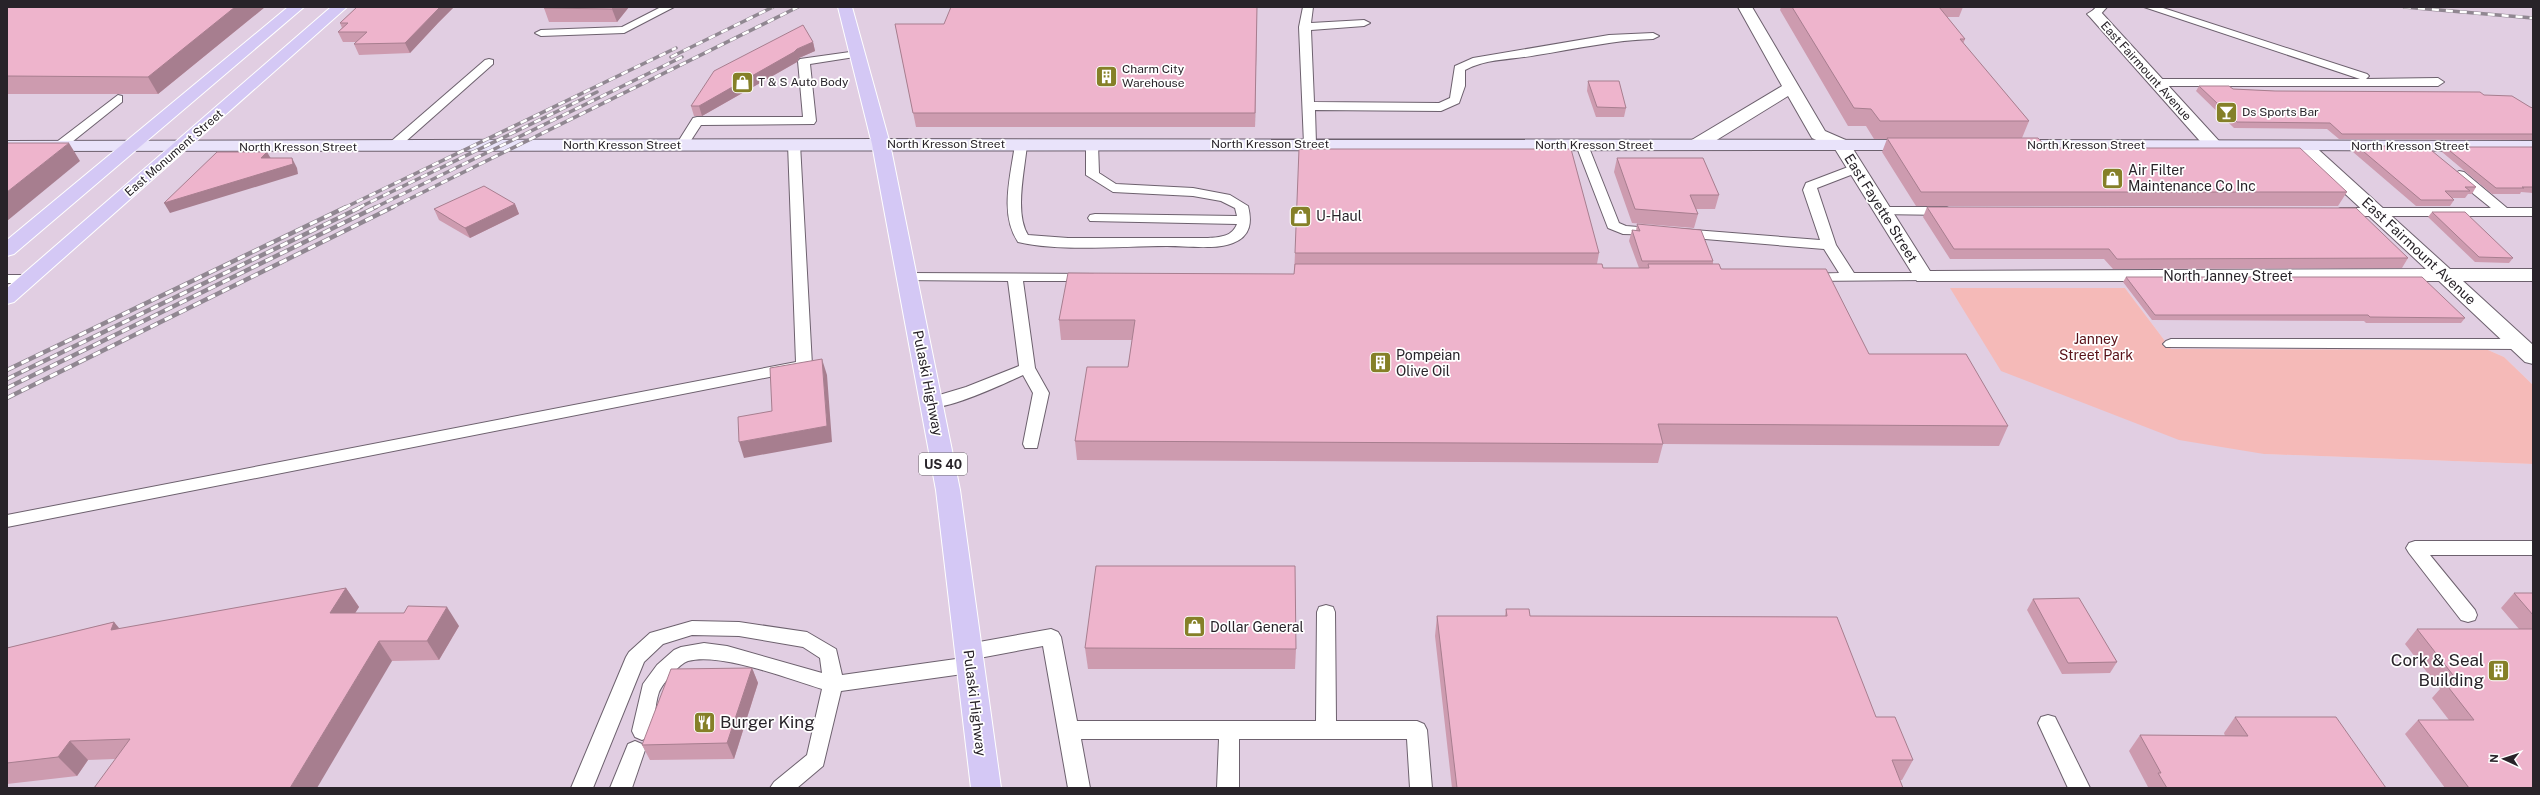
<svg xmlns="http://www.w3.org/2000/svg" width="2540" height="795" font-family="'Public Sans',sans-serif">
<rect width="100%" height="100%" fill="#e9dcea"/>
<path fill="#e1cee2" d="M 7,7 L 2533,7 L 2533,385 L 2504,357 L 2488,350 L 2171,349 L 2125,288 L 1951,288 L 2264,454 L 2533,464 L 2533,788 L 7,788 Z"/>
<path fill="#f5bab8" d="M 1950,288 L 2125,288 L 2171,349 L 2488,350 L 2504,357 L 2533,385 L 2533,464 L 2264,454 L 2179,440 L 2001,371 Z"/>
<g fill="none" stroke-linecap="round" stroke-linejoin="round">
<defs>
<g id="lane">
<path d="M 661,7 L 674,7 L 624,33 L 541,36 L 535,33 L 541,30 L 622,27 Z"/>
<path d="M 1303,7 L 1313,7 L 1311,23 L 1364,20 L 1370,23 L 1364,26 L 1311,30 L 1314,102 L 1439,103 L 1450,98 L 1455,66 L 1473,58 L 1609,35 L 1653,33 L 1659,36 L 1653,39 C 1613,40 1576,49 1537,55 C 1513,60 1488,58 1465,70 L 1465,86 L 1459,103 L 1441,111 L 1315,110 L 1316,144 L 1310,148 L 1304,144 L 1299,27 Z"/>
<path d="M 2096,7 L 2107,7 L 2099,16 L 2091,16 L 2090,14 Z"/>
<path d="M 2144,7 L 2160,7 L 2367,74 L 2369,76 L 2366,79 L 2438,78 L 2444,82 L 2438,86 L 2153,86 L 2151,83 L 2157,79 L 2360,79 Z"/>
<path d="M 857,51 L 863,54 L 861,56 L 810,64 L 816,121 L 814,124 L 701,125 L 686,148 L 678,148 L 676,145 L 693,118 L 697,117 L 803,117 L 798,61 L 800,59 Z"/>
<path d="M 489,59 L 493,60 L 493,64 L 396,150 L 388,150 L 386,147 L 388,144 L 485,60 Z"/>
<path d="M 118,95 L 122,96 L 122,102 L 62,150 L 54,150 L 52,147 L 54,144 Z"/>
<path d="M 794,140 L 800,144 L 812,365 L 810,369 L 7,527 L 7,515 L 796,362 L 788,144 Z"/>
<path d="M 1021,140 L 1027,144 C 1025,169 1014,213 1028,235 L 1068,238 L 1208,238 C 1220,237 1232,237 1237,224 L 1090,221 L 1088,218 L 1090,215 L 1095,214 L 1237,216 L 1235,208 L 1221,201 L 1193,196 L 1113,192 L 1086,175 L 1086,144 L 1092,140 L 1098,144 L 1099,173 L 1116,184 L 1193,188 L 1230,195 L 1248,206 C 1252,222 1251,236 1233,243 C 1217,250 1185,246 1167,246 C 1124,246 1058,252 1018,242 C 999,214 1011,175 1015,144 Z"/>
<path d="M 1582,141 L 1588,145 L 1619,223 L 1626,226 L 1663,229 L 1665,232 L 1663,235 L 1623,234 L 1608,228 L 1576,145 Z"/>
<path d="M 1856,164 L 1861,165 L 1862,168 L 1861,171 L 1817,188 L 1836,245 L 1854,273 L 1924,273 L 1929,274 L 1931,277 L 1929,280 L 1809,281 L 1804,280 L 1802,277 L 1804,274 L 1839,273 L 1824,249 L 1681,237 L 1674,233 L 1681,229 L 1820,240 L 1803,190 L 1806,183 Z"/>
<path d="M 2459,171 L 2464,172 L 2507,208 L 2533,208 L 2533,216 L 2340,216 L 2333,212 L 2340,208 L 2491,208 L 2454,178 L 2452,175 Z"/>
<path d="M 1882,207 L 1947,207 L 1954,211 L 1947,215 L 1877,214 L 1875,211 Z"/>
<path d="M 907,273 L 1093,274 L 1095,277 L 1093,280 L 1088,281 L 1023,281 L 1035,368 L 1049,393 L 1037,448 L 1025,448 L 1023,444 L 1033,393 L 1023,375 C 1004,384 944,412 926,407 L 924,403 L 926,399 L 966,387 L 1019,366 L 1008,281 L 902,280 L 900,277 Z"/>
<path d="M 7,275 L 29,275 L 36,279 L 29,283 L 7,283 Z"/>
<path d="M 2171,339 L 2519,339 L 2527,344 L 2519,349 L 2166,347 L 2163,344 L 2166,341 Z"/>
<path d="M 2415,541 L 2533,541 L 2533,555 L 2430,555 L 2475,610 L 2477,615 L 2475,620 L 2468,622 L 2461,620 L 2409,553 L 2406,548 L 2409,543 Z"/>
<path d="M 1326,605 L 1333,607 L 1335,612 L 1336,721 L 1417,721 L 1424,724 L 1427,730 L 1432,788 L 1410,788 L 1407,739 L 1239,739 L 1239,788 L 1217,788 L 1219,739 L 1081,739 L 1090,788 L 1068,788 L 1043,646 L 974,659 L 980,665 L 977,671 L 970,673 L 841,691 L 823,766 L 797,788 L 770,788 L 774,782 L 807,755 L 822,689 C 789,679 720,652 688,661 C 679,664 663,683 659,692 C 654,706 656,723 649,737 L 642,740 L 635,737 L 632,731 L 643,684 L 657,665 L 674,650 L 681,647 L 704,643 L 727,646 L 822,673 L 820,658 L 803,647 L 739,636 L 692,635 L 663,644 L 644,662 L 593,788 L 571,788 L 626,657 L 629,652 L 650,633 L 692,621 L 739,622 L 807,632 L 836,649 L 842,675 L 963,658 L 958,652 L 961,647 L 968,644 L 1051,629 L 1058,632 L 1061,637 L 1077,721 L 1316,721 L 1317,612 L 1319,607 Z"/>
<path d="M 2048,715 L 2055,717 L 2090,788 L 2068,788 L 2038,723 L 2041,717 Z"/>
<path d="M 635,741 L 642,744 L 645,750 L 632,788 L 610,788 L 628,744 Z"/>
</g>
<g id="street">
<path d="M 1738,7 L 1752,7 L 1825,131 L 1848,141 L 1930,271 L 2426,269 L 2298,150 L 2295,146 L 2298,142 L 2310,142 L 2450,269 L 2533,269 L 2533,281 L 2463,281 L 2533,345 L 2533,364 L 2525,362 L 2439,281 L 1917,281 L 1835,149 L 1812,138 L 1788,96 L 1702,149 L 1690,149 L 1687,145 L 1690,141 L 1782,86 Z"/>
<path d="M 2095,9 L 2100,11 L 2219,141 L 2222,145 L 2219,149 L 2207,149 L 2090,17 L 2087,14 Z"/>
</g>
<g id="secondary">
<path d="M 881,139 L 1914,140 L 1920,141 L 1923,145 L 1920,149 L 1914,150 L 7,151 L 7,141 Z"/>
<path d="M 2014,140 L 2533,141 L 2533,151 L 2008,149 L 2005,145 L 2008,141 Z"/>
</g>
<g id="primary">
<path d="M 288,7 L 304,7 L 14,254 L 7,256 L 7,240 Z"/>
<path d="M 331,7 L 347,7 L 14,302 L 7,304 L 7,288 Z"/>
<path d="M 838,7 L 852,7 L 890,144 L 960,490 L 1001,788 L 971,788 L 936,490 L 872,144 Z"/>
</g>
</defs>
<use href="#lane" stroke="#6d616e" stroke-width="2"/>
<use href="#street" stroke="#6d616e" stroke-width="2"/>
<use href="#secondary" stroke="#6d616e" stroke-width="2"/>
<use href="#primary" stroke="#fff" stroke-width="2"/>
<use href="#lane" fill="#fff" fill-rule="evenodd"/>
<use href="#street" fill="#fff" fill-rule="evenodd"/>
<use href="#secondary" fill="#e9e3fa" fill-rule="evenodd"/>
<use href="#primary" fill="#d4c8f5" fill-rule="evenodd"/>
<defs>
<g id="rail-far1">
<path d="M 2404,7 L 2533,18"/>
<path d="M 671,57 L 773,7"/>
<path d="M 344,208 L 676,48"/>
<path d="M 358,208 L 597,92"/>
<path d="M 374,208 L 682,57"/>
<path d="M 391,208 L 798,7"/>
</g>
<g id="rail">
<path d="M 7,370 L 346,207"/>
<path d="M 7,379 L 361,207"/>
<path d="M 7,388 L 376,207"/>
<path d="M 7,398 L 393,207"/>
</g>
</defs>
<use href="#rail-far1" stroke="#908791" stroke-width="3.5"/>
<use href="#rail" stroke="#908791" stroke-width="4.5"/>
<use href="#rail-far1" stroke="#fff" stroke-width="2.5" stroke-dasharray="7" stroke-linecap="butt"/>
<use href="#rail" stroke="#fff" stroke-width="3" stroke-dasharray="8" stroke-linecap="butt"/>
</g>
<g fill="#cd9baf">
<path d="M 7,7 L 265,7 L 158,94 L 7,94 Z"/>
<path d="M 355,7 L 454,7 L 438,23 L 410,53 L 359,55 L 354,44 L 356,42 L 343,42 L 338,32 L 342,28 L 340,23 L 356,8 Z"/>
<path d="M 545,7 L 629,7 L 617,22 L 549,22 L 544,8 Z"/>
<path d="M 1257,7 L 1255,127 L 916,127 L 895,24 L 944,24 Z"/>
<path d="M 1781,7 L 1963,7 L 1959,17 L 1947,17 L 1965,39 L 1963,44 L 2029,121 L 2022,138 L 2047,148 L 2347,192 L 2338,206 L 1916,206 L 1882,152 L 1887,139 L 1874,139 L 1866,126 L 1848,126 L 1780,10 Z"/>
<path d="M 813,42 L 815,51 L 799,58 L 797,62 L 702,116 L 694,116 L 691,106 Z"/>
<path d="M 1588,81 L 1626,108 L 1624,117 L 1596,117 L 1587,91 Z"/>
<path d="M 2199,86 L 2233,89 L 2275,91 L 2484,95 L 2533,108 L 2533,140 L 2339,139 L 2327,129 L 2234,128 L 2196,91 Z"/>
<path d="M 2357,146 L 2476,187 L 2472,194 L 2468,194 L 2465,198 L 2452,198 L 2454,200 L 2450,206 L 2416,206 L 2353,152 Z"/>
<path d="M 2445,147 L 2533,147 L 2533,193 L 2521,192 L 2520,194 L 2492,194 L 2442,152 Z"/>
<path d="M 1617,158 L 1719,195 L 1715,209 L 1696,209 L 1698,214 L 1694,228 L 1632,223 L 1614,172 Z"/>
<path d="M 515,204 L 519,214 L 470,238 L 439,220 L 434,209 Z"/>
<path d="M 1927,207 L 2408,258 L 2402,268 L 2113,269 L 2104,259 L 1950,259 L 1923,217 Z"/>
<path d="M 2432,212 L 2513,258 L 2509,263 L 2475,262 L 2428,217 Z"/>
<path d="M 1637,224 L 1713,261 L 1713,264 L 1869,354 L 2008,426 L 1999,446 L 1663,444 L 1658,463 L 1077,460 L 1075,441 L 1128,367 L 1132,340 L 1061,340 L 1059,320 L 1294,274 L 1295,253 L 1599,253 L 1597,264 L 1603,268 L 1639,268 L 1629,241 L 1632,230 L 1636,231 Z"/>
<path d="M 2126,277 L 2465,318 L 2461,323 L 2366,323 L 2364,321 L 2152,320 L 2123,282 Z"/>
<path d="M 346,588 L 359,607 L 355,613 L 459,626 L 439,660 L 392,661 L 115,759 L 88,760 L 77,776 L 7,784 L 7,648 L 114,622 L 119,629 Z"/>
<path d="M 2514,593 L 2533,593 L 2533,788 L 2445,788 L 2405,734 L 2418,720 L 2449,720 L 2432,698 L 2440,689 L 2405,644 L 2417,629 L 2519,629 L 2501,608 Z"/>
<path d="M 2033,599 L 2117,662 L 2110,673 L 2062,674 L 2027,610 Z"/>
<path d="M 1506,609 L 1876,717 L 1913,760 L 1902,780 L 1900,780 L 1903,788 L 1452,788 L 1435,636 L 1437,616 L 1505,616 Z"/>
<path d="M 1085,648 L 1296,649 L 1295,669 L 1088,669 Z"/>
<path d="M 752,668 L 758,683 L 734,759 L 650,760 L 642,745 Z"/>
<path d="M 2235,717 L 2386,788 L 2147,788 L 2148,787 L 2129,751 L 2140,735 L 2225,736 L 2224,733 Z"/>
</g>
<g fill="#a77e8f">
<path d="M 235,7 L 265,7 L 158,94 L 148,77 Z"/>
<path d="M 440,7 L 454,7 L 438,23 L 410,53 L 405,43 Z"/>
<path d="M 614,7 L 629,7 L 617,22 L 612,9 Z"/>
<path d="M 1257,7 L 1255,127 L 1255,113 Z"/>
<path d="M 813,42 L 815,51 L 799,58 L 797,62 L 702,116 L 699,106 L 797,49 Z"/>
<path d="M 69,143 L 80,161 L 7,221 L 7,192 Z"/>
<path d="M 267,152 L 273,162 L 261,158 Z"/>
<path d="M 292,158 L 297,168 L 298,174 L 170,213 L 164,203 Z"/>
<path d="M 515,204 L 519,214 L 470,238 L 465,228 Z"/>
<path d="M 822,359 L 827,375 L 832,442 L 744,458 L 739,442 L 827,426 Z"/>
<path d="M 346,588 L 359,607 L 343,632 L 330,613 Z"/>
<path d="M 447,607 L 459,626 L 439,660 L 427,641 Z"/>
<path d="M 114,622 L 130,641 L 111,630 Z"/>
<path d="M 379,641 L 392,661 L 317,788 L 290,788 Z"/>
<path d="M 752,668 L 758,683 L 734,759 L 727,743 Z"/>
<path d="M 70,741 L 88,760 L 77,776 L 58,757 Z"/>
</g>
<g fill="#eeb4cc" stroke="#a77e8f">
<path d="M 7,7 L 235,7 L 148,77 L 7,76 Z"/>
<path d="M 357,7 L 440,7 L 405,43 L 354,44 L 367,32 L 338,32 L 348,23 L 340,23 Z"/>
<path d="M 545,7 L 614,7 L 612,9 L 544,8 Z"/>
<path d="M 951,7 L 1257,7 L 1255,113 L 913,113 L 895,24 L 944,24 Z"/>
<path d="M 1792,7 L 1939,7 L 1965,39 L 1960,39 L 2029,121 L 1880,121 L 1871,109 L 1854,108 Z"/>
<path d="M 803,25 L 813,42 L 797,49 L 794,52 L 699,106 L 691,106 L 714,71 Z"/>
<path d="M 1588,81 L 1619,81 L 1626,108 L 1597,107 Z"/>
<path d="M 2199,86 L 2229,86 L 2233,89 L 2275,91 L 2480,92 L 2484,95 L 2512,96 L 2530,107 L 2533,108 L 2533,134 L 2342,134 L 2330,123 L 2237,122 Z"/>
<path d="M 1887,138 L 2038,138 L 2047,148 L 2300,148 L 2347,192 L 1921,192 Z"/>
<path d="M 7,143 L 69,143 L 7,192 Z"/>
<path d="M 2357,146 L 2426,146 L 2476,187 L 2465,187 L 2470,191 L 2445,191 L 2454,200 L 2421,200 Z"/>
<path d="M 2445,147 L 2533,147 L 2533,187 L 2522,187 L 2524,188 L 2496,188 Z"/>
<path d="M 1299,149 L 1571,149 L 1599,253 L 1295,253 Z"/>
<path d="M 217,152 L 267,152 L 261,158 L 292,158 L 293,164 L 164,203 Z"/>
<path d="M 1617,158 L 1703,158 L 1719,195 L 1690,195 L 1698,214 L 1635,209 Z"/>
<path d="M 484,186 L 515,204 L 465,228 L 434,209 Z"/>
<path d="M 1927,207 L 2356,208 L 2408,258 L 2117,259 L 2109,249 L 1954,249 Z"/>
<path d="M 2432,212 L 2465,212 L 2513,258 L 2479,257 Z"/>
<path d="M 1637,224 L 1701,230 L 1713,261 L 1642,261 L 1632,230 L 1640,231 Z"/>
<path d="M 1295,264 L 1602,264 L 1603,268 L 1649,268 L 1648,264 L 1719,264 L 1721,269 L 1826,269 L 1869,354 L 1966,354 L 2008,426 L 1658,424 L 1663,444 L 1075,441 L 1087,367 L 1128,367 L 1135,320 L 1059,320 L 1068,273 L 1294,274 Z"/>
<path d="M 2126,277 L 2422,277 L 2465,318 L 2370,317 L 2368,315 L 2155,315 Z"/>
<path d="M 822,359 L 827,426 L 739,442 L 738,417 L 772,411 L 770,368 Z"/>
<path d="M 1096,566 L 1295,566 L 1296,649 L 1085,648 Z"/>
<path d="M 346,588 L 330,613 L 404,613 L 408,606 L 447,607 L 427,641 L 379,641 L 290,788 L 94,788 L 130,739 L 70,741 L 58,757 L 7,763 L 7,648 L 114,622 L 111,630 Z"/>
<path d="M 2514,593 L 2533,593 L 2533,615 Z"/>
<path d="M 2079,598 L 2117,662 L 2068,663 L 2033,599 Z"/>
<path d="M 1506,609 L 1529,609 L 1530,616 L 1837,617 L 1876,717 L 1895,717 L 1913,760 L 1892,760 L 1903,788 L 1457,788 L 1437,616 L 1507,616 Z"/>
<path d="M 2417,629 L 2533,629 L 2533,788 L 2469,788 L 2418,720 L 2474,720 L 2445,683 L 2460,684 Z"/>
<path d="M 752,668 L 727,743 L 642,745 L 671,669 Z"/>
<path d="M 2235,717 L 2336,717 L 2386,788 L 2164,788 L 2167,788 L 2158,773 L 2161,773 L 2140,735 L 2248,736 Z"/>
</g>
<defs>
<symbol id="building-square" viewBox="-11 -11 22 22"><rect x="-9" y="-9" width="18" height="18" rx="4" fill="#858028" stroke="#fff"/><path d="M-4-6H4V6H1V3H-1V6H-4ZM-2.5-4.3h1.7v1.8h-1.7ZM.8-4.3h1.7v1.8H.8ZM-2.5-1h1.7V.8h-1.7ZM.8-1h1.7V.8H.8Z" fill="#fff"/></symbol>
<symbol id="shop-square" viewBox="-11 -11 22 22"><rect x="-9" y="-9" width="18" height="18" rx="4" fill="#858028" stroke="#fff"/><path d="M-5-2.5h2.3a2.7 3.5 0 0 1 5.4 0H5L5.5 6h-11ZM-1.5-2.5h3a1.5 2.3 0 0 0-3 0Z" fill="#fff"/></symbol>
<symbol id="bar-square" viewBox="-11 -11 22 22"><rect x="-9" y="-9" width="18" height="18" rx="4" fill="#858028" stroke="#fff"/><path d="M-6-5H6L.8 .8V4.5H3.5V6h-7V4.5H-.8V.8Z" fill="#fff"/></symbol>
<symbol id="restaurant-square" viewBox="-11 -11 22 22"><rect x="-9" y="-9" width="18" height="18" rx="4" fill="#858028" stroke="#fff"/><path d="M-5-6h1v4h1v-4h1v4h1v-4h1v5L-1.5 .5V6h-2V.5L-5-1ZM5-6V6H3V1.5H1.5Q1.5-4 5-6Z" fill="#fff"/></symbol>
</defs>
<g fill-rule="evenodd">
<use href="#building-square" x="1094" y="64" width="25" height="25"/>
<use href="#shop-square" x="730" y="70" width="25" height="25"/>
<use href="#bar-square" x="2214" y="100" width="25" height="25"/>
<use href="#shop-square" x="2100" y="166" width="25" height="25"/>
<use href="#shop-square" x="1288" y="204" width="25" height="25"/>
<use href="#building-square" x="1368" y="350" width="25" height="25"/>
<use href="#shop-square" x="1182" y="614" width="25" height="25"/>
<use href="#building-square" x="2486" y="658" width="25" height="25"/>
<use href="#restaurant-square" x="692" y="710" width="25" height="25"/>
</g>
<g text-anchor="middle" stroke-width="3.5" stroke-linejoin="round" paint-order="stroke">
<g font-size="12" fill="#282329" stroke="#fff" text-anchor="start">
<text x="1122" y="73">Charm City<tspan x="1122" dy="14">Warehouse</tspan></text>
<text x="758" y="86">T &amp; S Auto Body</text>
<text x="2242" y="116">Ds Sports Bar</text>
</g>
<g font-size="12" fill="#282329" stroke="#fff">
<text transform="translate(2146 71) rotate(48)" y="4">East Fairmount Avenue</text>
<text x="946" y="148">North Kresson Street</text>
<text x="1270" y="148">North Kresson Street</text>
<text x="622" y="149">North Kresson Street</text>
<text x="1594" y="149">North Kresson Street</text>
<text x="2086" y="149">North Kresson Street</text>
<text x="2410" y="150">North Kresson Street</text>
<text x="298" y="151">North Kresson Street</text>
<text transform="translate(174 153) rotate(-41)" y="4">East Monument Street</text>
</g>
<rect fill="#fff" stroke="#686569" stroke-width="1" x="919" y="453" width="48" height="22" rx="3"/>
<g font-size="13" font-weight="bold" fill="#282329">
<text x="943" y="469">US 40</text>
</g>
<g font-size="14" fill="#282329" stroke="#fff" text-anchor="start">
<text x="2128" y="175">Air Filter<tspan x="2128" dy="16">Maintenance Co Inc</tspan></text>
<text x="1316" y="221">U-Haul</text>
<text x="1396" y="360">Pompeian<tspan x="1396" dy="16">Olive Oil</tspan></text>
<text x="1210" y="632">Dollar General</text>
</g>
<g font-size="14" fill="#282329" stroke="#fff">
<text transform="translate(1881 208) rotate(58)" y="5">East Fayette Street</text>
<text transform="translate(2419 251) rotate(43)" y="5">East Fairmount Avenue</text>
<text x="2228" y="281">North Janney Street</text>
<text transform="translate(928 383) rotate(79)" y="5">Pulaski Highway</text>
<text transform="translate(975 703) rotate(83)" y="5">Pulaski Highway</text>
</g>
<g font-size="14" fill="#581017" stroke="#fff">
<text x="2096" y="344">Janney<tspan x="2096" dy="16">Street Park</tspan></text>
</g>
<g font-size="17" fill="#282329" stroke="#fff" text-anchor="end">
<text x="2484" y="666">Cork &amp; Seal<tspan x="2484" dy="20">Building</tspan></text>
<text x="720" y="728" text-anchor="start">Burger King</text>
</g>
</g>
<rect width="2540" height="795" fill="none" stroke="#282329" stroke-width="16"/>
<g transform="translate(2504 759) rotate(273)" stroke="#ffffff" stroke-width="3" paint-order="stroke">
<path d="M0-3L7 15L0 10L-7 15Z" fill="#282329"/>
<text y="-6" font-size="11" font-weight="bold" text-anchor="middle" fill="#282329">N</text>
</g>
</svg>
